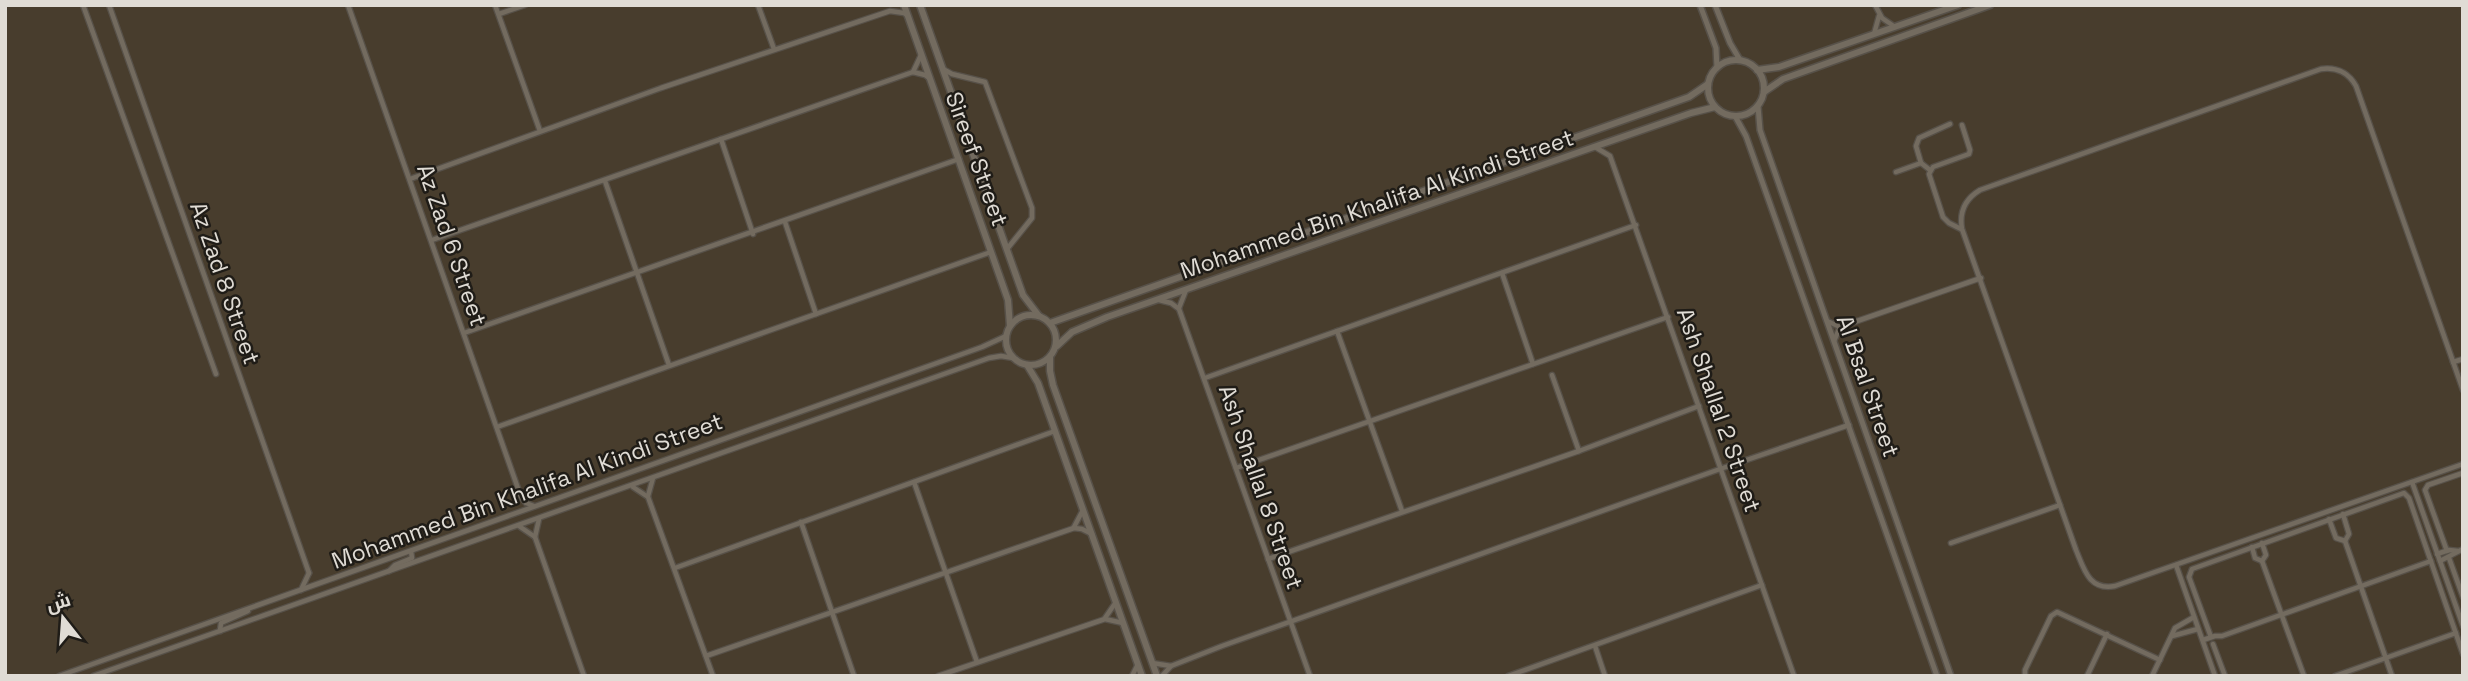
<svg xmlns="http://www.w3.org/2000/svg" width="2468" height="681" font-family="'Space Grotesk',Cairo,sans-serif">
<rect width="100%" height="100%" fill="#3b3429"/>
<rect fill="#483d2d" x="5" y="5" width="2458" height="671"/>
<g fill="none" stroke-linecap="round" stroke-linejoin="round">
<defs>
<g id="minor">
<path d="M 83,5 L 216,374"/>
<path d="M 109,5 L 309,573"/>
<path d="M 348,5 L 521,497 L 526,503 L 534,506"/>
<path d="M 495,5 L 540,131"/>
<path d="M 758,5 L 774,49"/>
<path d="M 1875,5 L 1882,18 L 1895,27"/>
<path d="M 499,14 L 525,5"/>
<path d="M 1874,34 L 1879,16"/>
<path d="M 943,69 L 952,74 L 985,82 L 1032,208 L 1032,218 L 1007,249"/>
<path d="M 913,72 L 921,55"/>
<path d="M 721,139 L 753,234"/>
<path d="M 1595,147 L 1610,156 L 1794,676"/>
<path d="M 1921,163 L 1916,146 L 1919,138 L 1950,124"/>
<path d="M 1896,172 L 1921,163 L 1930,170"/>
<path d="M 410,179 L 661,88 L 890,11 L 904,13 L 908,16"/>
<path d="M 605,181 L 669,365"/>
<path d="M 785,222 L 816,314"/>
<path d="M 1961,229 L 1949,223 L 1943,217 L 1929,174 L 1933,167 L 1969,154 L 1970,150 L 1962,125"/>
<path d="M 432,240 L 913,72 L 925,75 L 929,78"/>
<path d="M 1502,273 L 1533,364"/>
<path d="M 1159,300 L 1171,303 L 1179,309 L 1310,676"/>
<path d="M 1179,308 L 1186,290"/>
<path d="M 1827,321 L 1840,327"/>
<path d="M 1337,331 L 1402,511"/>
<path d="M 464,333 L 959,159"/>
<path d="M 1834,341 L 1840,327 L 1981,278"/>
<path d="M 2453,362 L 2463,359"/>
<path d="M 1552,375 L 1579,451"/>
<path d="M 1205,378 L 1636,225"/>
<path d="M 2463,390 L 2356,86 C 2348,72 2337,67 2321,69 L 1980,190 C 1965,199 1959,212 1962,229 L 2076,550 C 2084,569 2089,591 2115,586 L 2463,464"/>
<path d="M 497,427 L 991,252"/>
<path d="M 1236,468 L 1668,317"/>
<path d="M 914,482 L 977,662"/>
<path d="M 2412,482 L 2463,626"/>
<path d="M 633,487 L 648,497 L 713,676"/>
<path d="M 648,496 L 653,478"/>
<path d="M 539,519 L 535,537 L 584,676"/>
<path d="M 2329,519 L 2336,538 L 2345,541 L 2349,534 L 2343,514"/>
<path d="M 801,522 L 854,676"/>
<path d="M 519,526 L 535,537"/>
<path d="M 1074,527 L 1083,510"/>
<path d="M 2345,541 L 2392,676"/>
<path d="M 1951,543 L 2060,505"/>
<path d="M 2252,547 L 2255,558 L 2262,561 L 2266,555 L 2262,543"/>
<path d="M 2447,551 L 2425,490 L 2428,485 L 2463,473"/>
<path d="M 2437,554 L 2449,550 L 2458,551"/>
<path d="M 2449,558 L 2463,597"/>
<path d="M 1268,559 L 1579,451 L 1699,406"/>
<path d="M 2262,561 L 2304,676"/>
<path d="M 2440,561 L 2463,549"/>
<path d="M 2176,565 L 2215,676"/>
<path d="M 675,568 L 1055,431"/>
<path d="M 389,571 L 395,565 L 412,558 L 411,551"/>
<path d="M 301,590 L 309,573"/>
<path d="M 1105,618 L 1116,602"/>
<path d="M 220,631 L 221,623 L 248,611"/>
<path d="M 2172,636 L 2198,629"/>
<path d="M 2211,637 L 2189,577 L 2192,569 L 2404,493 L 2409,498 L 2463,654"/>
<path d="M 2203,640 L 2215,636 L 2222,636 L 2431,561"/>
<path d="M 2213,644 L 2225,676"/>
<path d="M 1595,646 L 1605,676"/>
<path d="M 706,656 L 1074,528 L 1082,529 L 1092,534"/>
<path d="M 1152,663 L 1171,666"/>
<path d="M 59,676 L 982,347 L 1006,336"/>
<path d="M 93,676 L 989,358 L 1001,356 L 1013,358"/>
<path d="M 938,676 L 1105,619 L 1123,623"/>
<path d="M 1132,676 L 1138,664"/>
<path d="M 1162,676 L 1171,666 L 1222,646 L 1720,469 L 1849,425"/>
<path d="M 1508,676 L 1762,585"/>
<path d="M 2025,676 L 2025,670 L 2051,616 L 2057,612 L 2160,660"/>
<path d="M 2087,676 L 2107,634"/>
<path d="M 2152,676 L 2175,628 L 2194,617"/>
<path d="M 2335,676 L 2456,633"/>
</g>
<g id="tertiary">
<path d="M 1700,5 L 1716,48 L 1717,68"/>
<path d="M 1715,5 L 1730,43 L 1740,60"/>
<path d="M 1758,106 L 1760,130 L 1951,676"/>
<path d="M 1735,116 L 1746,136 L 1937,676"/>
</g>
<g id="secondary">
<path d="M 904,5 L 1008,300 L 1010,326"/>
<path d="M 920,5 L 1023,295 L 1039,316"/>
<circle cx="1736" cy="88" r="28"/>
<path d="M 1757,70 L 1779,67 L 1958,5"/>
<path d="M 1764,92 L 1783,79 L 1990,5"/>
<circle cx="1031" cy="340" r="25"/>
<path d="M 1050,323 L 1689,97 L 1708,84"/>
<path d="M 1057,346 L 1072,332 L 1107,317 L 1691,113 L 1715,107"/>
<path d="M 1050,357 L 1050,371 L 1053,385 L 1157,676"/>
<path d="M 1027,365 L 1038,383 L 1142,676"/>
</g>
</defs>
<use href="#minor" stroke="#575149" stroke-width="7"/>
<use href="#tertiary" stroke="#575149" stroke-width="8"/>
<use href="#secondary" stroke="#575149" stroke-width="9"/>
<use href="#minor" stroke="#736b5f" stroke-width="4.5"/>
<use href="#tertiary" stroke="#736b5f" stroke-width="5"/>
<use href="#secondary" stroke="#736b5f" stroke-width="6"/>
</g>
<g text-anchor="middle" stroke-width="5" stroke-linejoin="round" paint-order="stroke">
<g font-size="23" fill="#e0dcd5" stroke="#1f1c17">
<text transform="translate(977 159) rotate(70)" y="8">Sireef Street</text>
<text transform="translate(1377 204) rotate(-19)" y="8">Mohammed Bin Khalifa Al Kindi Street</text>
<text transform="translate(452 245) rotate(71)" y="8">Az Zad 6 Street</text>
<text transform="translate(225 283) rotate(71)" y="8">Az Zad 8 Street</text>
<text transform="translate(1868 386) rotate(71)" y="8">Al Bsal Street</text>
<text transform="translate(1719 410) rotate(71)" y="8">Ash Shallal 2 Street</text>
<text transform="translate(1261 487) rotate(71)" y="8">Ash Shallal 8 Street</text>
<text transform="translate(527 491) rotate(-20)" y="8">Mohammed Bin Khalifa Al Kindi Street</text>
</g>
</g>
<rect width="2468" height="681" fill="none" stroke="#e0dcd5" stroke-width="14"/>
<g transform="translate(63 618) rotate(343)" stroke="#1f1c17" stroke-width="5" paint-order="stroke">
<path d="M0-5L12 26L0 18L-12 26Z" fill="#e0dcd5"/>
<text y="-10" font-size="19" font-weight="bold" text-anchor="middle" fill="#e0dcd5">ش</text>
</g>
</svg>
